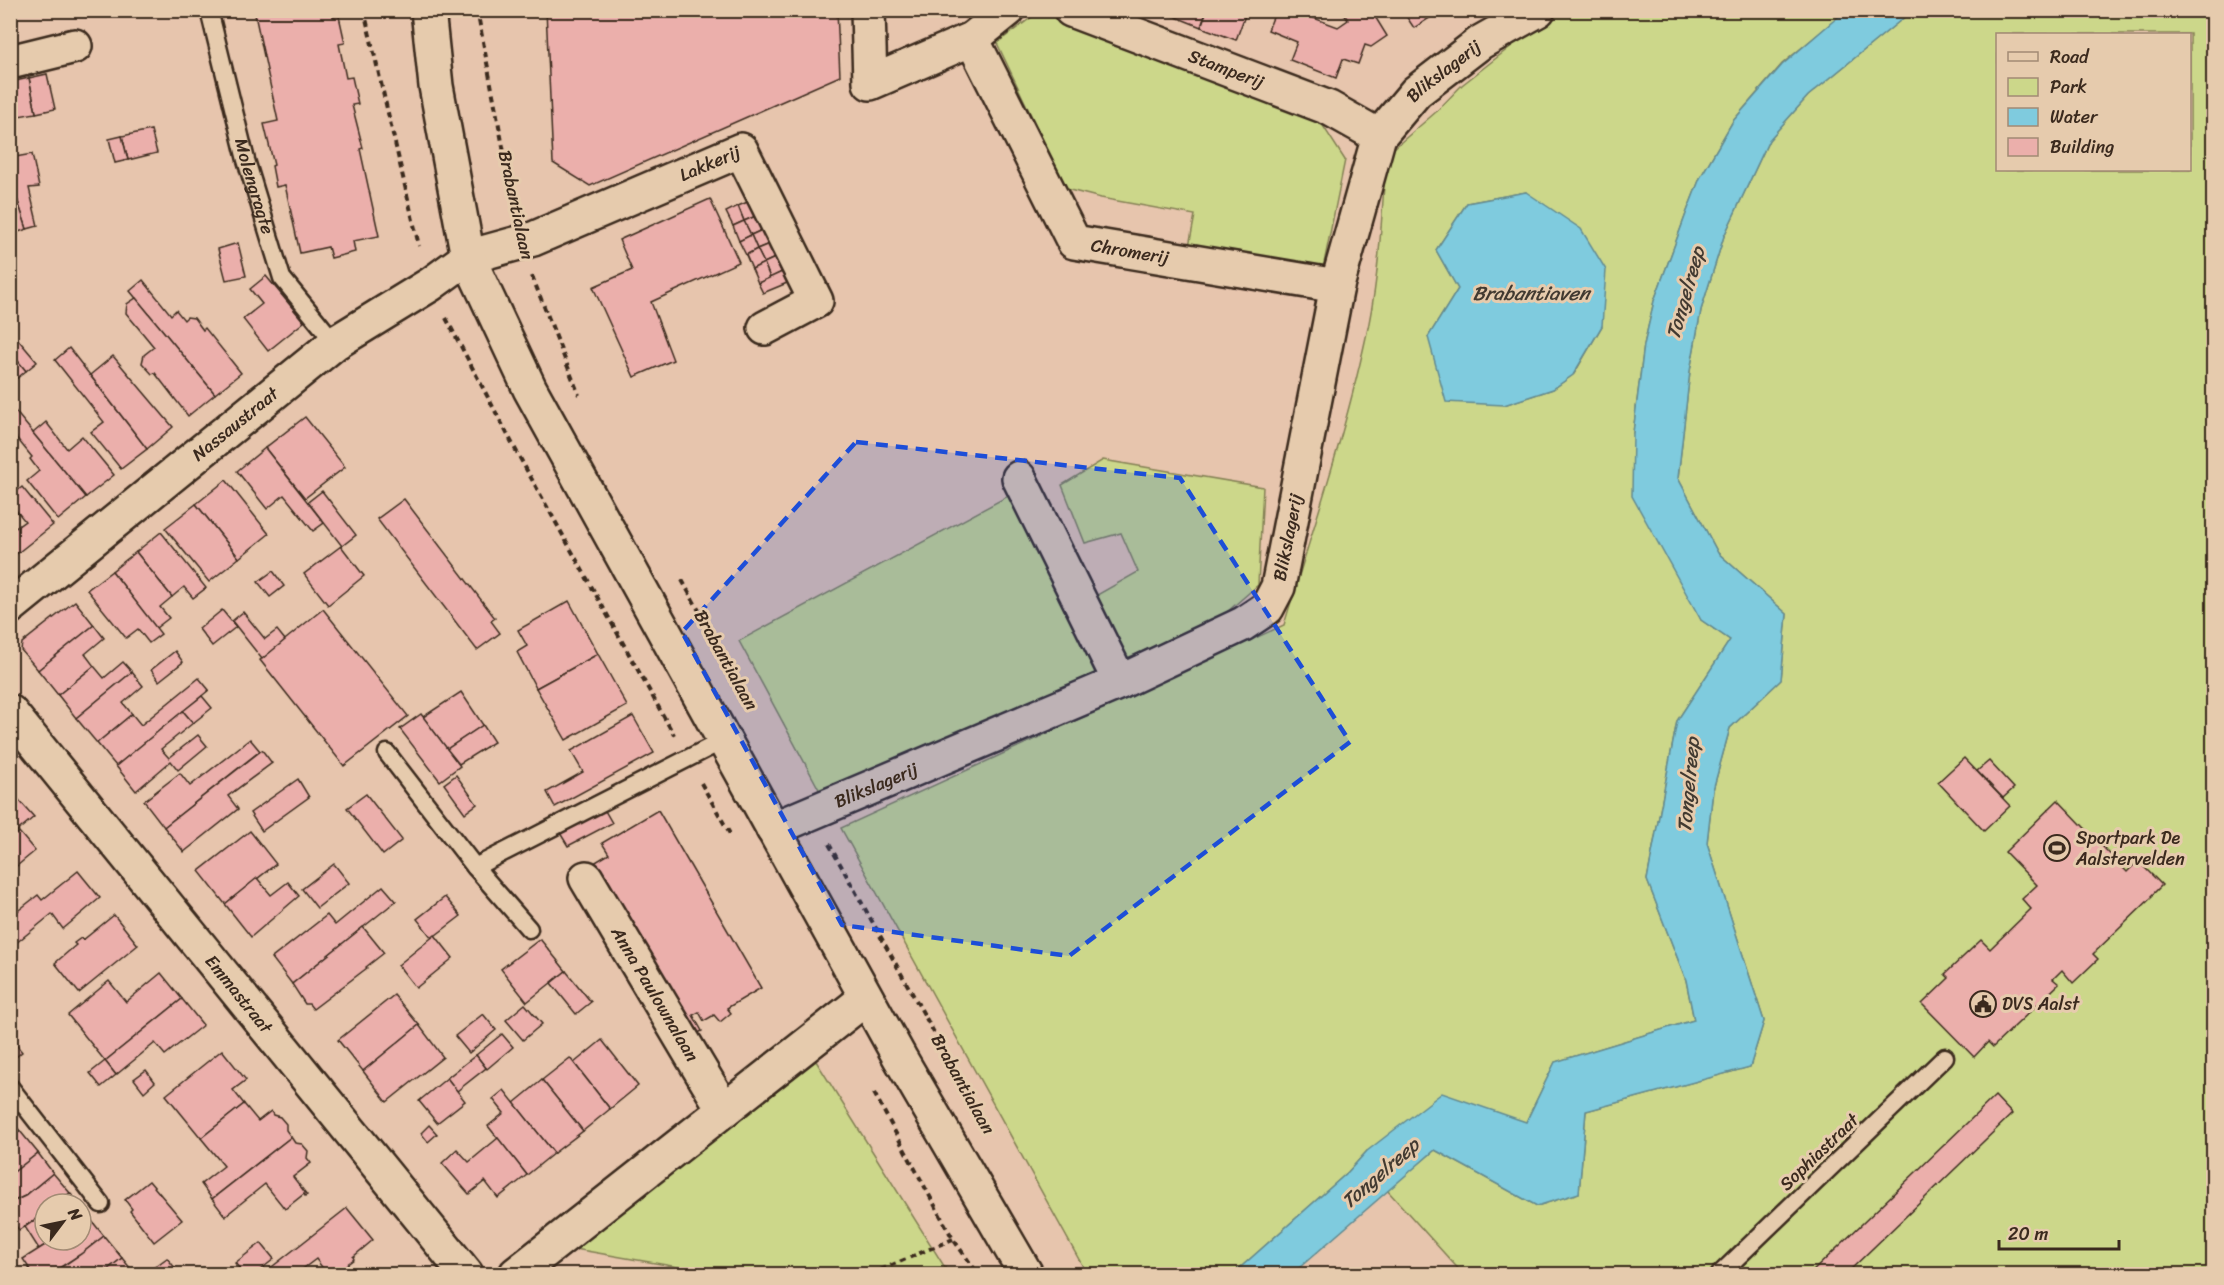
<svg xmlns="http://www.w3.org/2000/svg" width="2224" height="1285" font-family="Sriracha,sans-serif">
<rect width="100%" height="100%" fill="#e7c5ad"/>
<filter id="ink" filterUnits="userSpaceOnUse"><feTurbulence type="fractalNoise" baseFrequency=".0167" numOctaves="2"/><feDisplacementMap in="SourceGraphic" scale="12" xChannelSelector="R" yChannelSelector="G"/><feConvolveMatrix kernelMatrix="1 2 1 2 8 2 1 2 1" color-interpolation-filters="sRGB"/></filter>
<g filter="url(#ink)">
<g fill="#ccd78a" stroke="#848054" stroke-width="1.5" fill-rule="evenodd">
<path d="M 1040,11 L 1320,121 L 1345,160 L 1323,268 L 1189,246 L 1195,215 L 1101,198 L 1066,189 L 997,43 Z"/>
<path d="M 1556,11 L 1846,11 L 1782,64 L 1733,121 L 1700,178 L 1686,214 L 1654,301 L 1644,345 L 1633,433 L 1701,620 L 1730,640 L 1677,721 L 1647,880 L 1686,980 L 1694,1020 L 1555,1062 L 1526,1122 L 1367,1151 L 1348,1172 L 1233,1274 L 1087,1274 L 841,828 L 1284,625 C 1314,525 1348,425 1369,323 C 1380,268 1382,211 1386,155 L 1436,112 L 1462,85 ZM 1526,192 L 1602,326 L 1574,374 L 1553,389 L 1504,405 L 1428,337 L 1458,289 L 1436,250 L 1467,203 Z"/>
<path d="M 1912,11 L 2213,11 L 2213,1274 L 1463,1274 L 1387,1190 L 1435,1150 L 1537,1206 L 1579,1193 L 1586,1111 L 1750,1067 L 1764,1021 L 1707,843 L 1713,790 L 1730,728 L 1781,680 L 1787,614 L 1718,553 L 1678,478 L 1690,371 L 1701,310 L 1724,236 L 1769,140 L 1808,96 ZM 1998,34 L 2190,34 L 2190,170 L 1998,170 Z"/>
<path d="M 1103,460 L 1263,487 L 1258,585 L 1220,618 L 1125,659 L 1097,595 L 1138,572 L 1121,533 L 1085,543 L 1062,485 Z"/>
<path d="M 1010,495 L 1100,671 L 821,793 L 739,641 Z"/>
<path d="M 816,1061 L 949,1274 L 718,1274 L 575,1249 Z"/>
</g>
<g fill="#7fcbde" stroke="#648b91" stroke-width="1.5">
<path d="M 1846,10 L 1912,11 L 1808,96 L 1769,140 L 1724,236 L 1701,310 L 1690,371 L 1678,478 L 1718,553 L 1787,614 L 1781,680 L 1730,728 L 1713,790 L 1707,843 L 1764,1021 L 1750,1067 L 1586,1111 L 1579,1193 L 1537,1206 L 1435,1150 L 1292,1274 L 1233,1274 L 1348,1172 L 1367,1151 L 1442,1093 L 1526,1122 L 1555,1062 L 1694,1020 L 1686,980 L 1647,880 L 1677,721 L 1730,640 L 1701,620 L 1632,496 L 1633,433 L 1644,345 L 1654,301 L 1686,214 L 1700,178 L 1733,121 L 1782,65 Z"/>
<path d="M 1526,192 L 1581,229 L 1606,270 L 1602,326 L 1573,375 L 1553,389 L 1504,405 L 1446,402 L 1428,337 L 1458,289 L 1436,250 L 1467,203 Z"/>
</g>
<g fill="#ebafab" stroke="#3b2a1e" stroke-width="1.5">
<path d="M 254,10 L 332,10 L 333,17 L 339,16 L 345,43 L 339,44 L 346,78 L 352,77 L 358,104 L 352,105 L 363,148 L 360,149 L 379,236 L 353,241 L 355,252 L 331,258 L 328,247 L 300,253 L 285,185 L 276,187 L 272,166 L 274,165 L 264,124 L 278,121 Z"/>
<path d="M 546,10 L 837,10 L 840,76 L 590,186 L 553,163 Z"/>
<path d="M 1167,10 L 1207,10 L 1201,27 L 1166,13 Z"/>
<path d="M 1207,10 L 1247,10 L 1236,40 L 1201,27 Z"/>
<path d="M 1276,10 L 1313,10 L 1311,17 L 1338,27 L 1348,20 L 1344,14 L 1349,10 L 1371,10 L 1387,36 L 1371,47 L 1365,45 L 1358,64 L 1343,59 L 1336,78 L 1290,60 L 1297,42 L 1268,30 Z"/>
<path d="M 1402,10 L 1442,10 L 1414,28 Z"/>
<path d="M 47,74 L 55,109 L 36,113 L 29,78 Z"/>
<path d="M 29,78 L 36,113 L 19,116 L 11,82 Z"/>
<path d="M 10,82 L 19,116 L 10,118 Z"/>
<path d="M 151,130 L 157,153 L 128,160 L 122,136 Z"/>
<path d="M 122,136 L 128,160 L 115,163 L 109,139 Z"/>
<path d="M 32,154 L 39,187 L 29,188 L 38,226 L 27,229 L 10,178 L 10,158 Z"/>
<path d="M 10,178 L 27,229 L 10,235 Z"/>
<path d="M 710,199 L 739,262 L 651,302 L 673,360 L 634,377 L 593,287 L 632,270 L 619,240 Z"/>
<path d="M 750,201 L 756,216 L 744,221 L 738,206 Z"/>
<path d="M 738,206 L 744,221 L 733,226 L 726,212 Z"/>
<path d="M 756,216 L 762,230 L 751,235 L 744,221 Z"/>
<path d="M 744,221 L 751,235 L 739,241 L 733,226 Z"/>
<path d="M 762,230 L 769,244 L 757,249 L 751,235 Z"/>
<path d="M 751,235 L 757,249 L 746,255 L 739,241 Z"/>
<path d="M 238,243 L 246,276 L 226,280 L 218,249 Z"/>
<path d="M 769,244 L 775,258 L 764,263 L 757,249 Z"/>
<path d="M 757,249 L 764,263 L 752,269 L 746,255 Z"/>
<path d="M 775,258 L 782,272 L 770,278 L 764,263 Z"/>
<path d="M 764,263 L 770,278 L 758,283 L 752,269 Z"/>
<path d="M 782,272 L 787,283 L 763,293 L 758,283 Z"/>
<path d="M 266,276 L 304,322 L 268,351 L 243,319 L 262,304 L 250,289 Z"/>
<path d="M 143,280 L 171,315 L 176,310 L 184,320 L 187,317 L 194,318 L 203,330 L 205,328 L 241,373 L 215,394 L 130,291 Z"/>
<path d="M 136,298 L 215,394 L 188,416 L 155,373 L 152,374 L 142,363 L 144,355 L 154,347 L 126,313 L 127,304 Z"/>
<path d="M 10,330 L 37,362 L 26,371 L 10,352 Z"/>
<path d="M 69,348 L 147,449 L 121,469 L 91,432 L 104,422 L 55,360 Z"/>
<path d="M 14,356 L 26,371 L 10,384 L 10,359 Z"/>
<path d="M 113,356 L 173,427 L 147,449 L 90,375 Z"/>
<path d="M 10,405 L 86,497 L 58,520 L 27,481 L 39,471 L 30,459 L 32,457 L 10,430 Z"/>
<path d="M 305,417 L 345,467 L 305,498 L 265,448 Z"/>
<path d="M 46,422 L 67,449 L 82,436 L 114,475 L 86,497 L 33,433 Z"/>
<path d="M 265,448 L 324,523 L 313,531 L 284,495 L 267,509 L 237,471 Z"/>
<path d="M 226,480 L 269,534 L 239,558 L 196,504 Z"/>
<path d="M 22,487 L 53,525 L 10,559 L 10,532 L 25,521 L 10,503 L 10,497 Z"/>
<path d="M 322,491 L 356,535 L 342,546 L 308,502 Z"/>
<path d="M 404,499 L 495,618 L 491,621 L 500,633 L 477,650 L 377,519 Z"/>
<path d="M 196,504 L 239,558 L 209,582 L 165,528 Z"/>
<path d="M 161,532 L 206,588 L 193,598 L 184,587 L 172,597 L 136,552 Z"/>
<path d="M 341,546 L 364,576 L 328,605 L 304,574 Z"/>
<path d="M 136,552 L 172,597 L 160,607 L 169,618 L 156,628 L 112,571 Z"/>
<path d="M 112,571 L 161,634 L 149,643 L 138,629 L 126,638 L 87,590 Z"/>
<path d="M 273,571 L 284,586 L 270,597 L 258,582 Z"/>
<path d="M 75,601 L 94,625 L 38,670 L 21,650 L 22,643 Z"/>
<path d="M 569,601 L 598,654 L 536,688 L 517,652 L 527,646 L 518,630 Z"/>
<path d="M 323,609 L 408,716 L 344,766 L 260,660 Z"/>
<path d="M 222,610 L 236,627 L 212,646 L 199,629 Z"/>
<path d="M 243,612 L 265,639 L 277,630 L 285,640 L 262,659 L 232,621 Z"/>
<path d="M 94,625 L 104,638 L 85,654 L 94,666 L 58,695 L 38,670 Z"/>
<path d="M 175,651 L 183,662 L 159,681 L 151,670 Z"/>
<path d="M 598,654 L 627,706 L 566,740 L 536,688 Z"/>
<path d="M 123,662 L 132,672 L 76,718 L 58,695 L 94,666 L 104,678 Z"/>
<path d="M 132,672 L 143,686 L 123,703 L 132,714 L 97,743 L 76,718 Z"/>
<path d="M 199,678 L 209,690 L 116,766 L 97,743 L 132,714 L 141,725 Z"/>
<path d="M 461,692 L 483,725 L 447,749 L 423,717 Z"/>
<path d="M 202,696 L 212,708 L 193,723 L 183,711 Z"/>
<path d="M 183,711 L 193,723 L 161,749 L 169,758 L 198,735 L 207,746 L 178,770 L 171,761 L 136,791 L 116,766 Z"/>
<path d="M 421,714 L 460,766 L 440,781 L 400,729 Z"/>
<path d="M 633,716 L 654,753 L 555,807 L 547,792 L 583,772 L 571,751 Z"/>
<path d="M 483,725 L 494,742 L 459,764 L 447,749 Z"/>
<path d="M 250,739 L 260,751 L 164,827 L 144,801 L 180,773 L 190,786 Z"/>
<path d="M 262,750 L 272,763 L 228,796 L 238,809 L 184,852 L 164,827 Z"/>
<path d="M 1964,758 L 2010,806 L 1984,831 L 1938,782 Z"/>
<path d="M 1989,761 L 2014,788 L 2003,798 L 1977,771 Z"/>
<path d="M 456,775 L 477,804 L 465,813 L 444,784 Z"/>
<path d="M 298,779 L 309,797 L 262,831 L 250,813 Z"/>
<path d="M 10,790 L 34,817 L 15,833 L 16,835 L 19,832 L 35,851 L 12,870 Z"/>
<path d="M 366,794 L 402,840 L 383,855 L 347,808 Z"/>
<path d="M 2058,800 L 2127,872 L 2138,861 L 2162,885 L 2151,896 L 2152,897 L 2093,954 L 2098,959 L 2073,983 L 2062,970 L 2053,979 L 2059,984 L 1993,1047 L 1988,1042 L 1974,1057 L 1922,1004 L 1949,978 L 1945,974 L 1981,940 L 1990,949 L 2031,909 L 2022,899 L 2037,885 L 2005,852 Z"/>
<path d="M 604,809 L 612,823 L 568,846 L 560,833 Z"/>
<path d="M 658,810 L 761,988 L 727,1008 L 731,1013 L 720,1022 L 714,1015 L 704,1021 L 699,1012 L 693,1015 L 702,1031 L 686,1040 L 661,981 L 594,863 L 609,854 L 602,843 Z"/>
<path d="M 250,831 L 276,864 L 225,904 L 199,871 Z"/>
<path d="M 334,864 L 349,883 L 317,908 L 302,889 Z"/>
<path d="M 78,871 L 100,898 L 63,929 L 52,914 L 10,948 L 10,917 L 38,895 L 42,900 Z"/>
<path d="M 257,878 L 271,895 L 288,882 L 299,896 L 251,937 L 225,904 Z"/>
<path d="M 383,886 L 396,901 L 292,984 L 272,958 L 327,915 L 335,925 Z"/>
<path d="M 445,897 L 461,916 L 432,938 L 417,919 Z"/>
<path d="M 114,915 L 138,945 L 79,993 L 55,963 L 76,945 L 74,943 L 81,938 L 83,940 Z"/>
<path d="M 363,927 L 384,953 L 366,967 L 367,968 L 313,1009 L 309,1004 L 305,1004 L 292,984 Z"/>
<path d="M 435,935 L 453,958 L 416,988 L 398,965 Z"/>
<path d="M 540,939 L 566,971 L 527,1002 L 501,969 Z"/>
<path d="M 566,971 L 591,1002 L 576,1014 L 551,983 Z"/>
<path d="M 161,973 L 182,999 L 105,1061 L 68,1015 L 109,981 L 126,1002 Z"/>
<path d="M 394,995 L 419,1025 L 363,1071 L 338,1040 Z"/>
<path d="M 182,999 L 203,1025 L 165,1055 L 155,1043 L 116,1075 L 105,1061 Z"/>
<path d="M 525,1004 L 542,1024 L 523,1040 L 506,1020 Z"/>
<path d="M 10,1009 L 15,1014 L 14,1021 L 10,1024 Z"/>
<path d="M 483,1014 L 496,1030 L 469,1053 L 455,1036 Z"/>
<path d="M 419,1025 L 443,1057 L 387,1102 L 363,1071 Z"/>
<path d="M 502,1034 L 513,1047 L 487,1069 L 476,1055 Z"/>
<path d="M 10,1037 L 22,1052 L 10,1062 Z"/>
<path d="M 602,1040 L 638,1086 L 610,1109 L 574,1063 Z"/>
<path d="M 222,1050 L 246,1080 L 233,1090 L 244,1104 L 201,1138 L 166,1095 Z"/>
<path d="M 476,1055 L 486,1068 L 457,1091 L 447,1078 Z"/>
<path d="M 570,1058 L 610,1109 L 583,1131 L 542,1080 Z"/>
<path d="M 105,1061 L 116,1075 L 101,1087 L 90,1073 Z"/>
<path d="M 146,1070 L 155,1082 L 144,1092 L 134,1079 Z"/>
<path d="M 447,1078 L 465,1101 L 437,1123 L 419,1101 Z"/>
<path d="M 542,1080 L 583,1131 L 554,1153 L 514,1103 Z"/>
<path d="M 504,1090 L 554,1153 L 527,1175 L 488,1126 L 504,1113 L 493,1099 Z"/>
<path d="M 1995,1096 L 2012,1114 L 1846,1274 L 1810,1274 Z"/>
<path d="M 244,1104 L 258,1121 L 271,1111 L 273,1115 L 280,1117 L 286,1124 L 286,1130 L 291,1137 L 212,1199 L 201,1184 L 224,1166 L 201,1138 Z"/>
<path d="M 10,1119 L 20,1131 L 10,1139 Z"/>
<path d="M 429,1125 L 437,1134 L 428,1142 L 421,1133 Z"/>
<path d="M 20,1131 L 38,1153 L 10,1175 L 10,1139 Z"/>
<path d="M 291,1137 L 295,1143 L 302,1144 L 308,1151 L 307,1158 L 311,1163 L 293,1177 L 307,1195 L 305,1196 L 304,1194 L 285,1209 L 265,1184 L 225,1216 L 212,1199 Z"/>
<path d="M 498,1138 L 527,1175 L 498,1198 L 485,1181 L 469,1194 L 442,1163 L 457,1149 L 469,1162 Z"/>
<path d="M 38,1153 L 53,1173 L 25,1196 L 10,1203 L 10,1175 Z"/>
<path d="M 53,1173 L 70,1193 L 56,1204 L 45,1204 L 45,1213 L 19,1230 L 10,1218 L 10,1203 L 25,1196 Z"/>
<path d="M 149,1181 L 182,1220 L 154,1242 L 130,1211 L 132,1209 L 125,1200 Z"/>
<path d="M 70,1193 L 79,1204 L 56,1204 Z"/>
<path d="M 81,1207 L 87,1215 L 81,1220 Z"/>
<path d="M 347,1208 L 373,1240 L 353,1257 L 354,1259 L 334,1274 L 327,1274 L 316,1259 L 296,1274 L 272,1274 L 268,1270 Z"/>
<path d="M 45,1213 L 45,1240 L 53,1240 L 39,1249 L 25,1227 Z"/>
<path d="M 87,1215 L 104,1236 L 81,1254 L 50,1274 L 33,1274 L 23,1259 L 53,1240 L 81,1240 L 81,1220 Z"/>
<path d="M 104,1236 L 122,1258 L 102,1274 L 59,1274 L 56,1271 L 81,1254 Z"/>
<path d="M 261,1243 L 274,1259 L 255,1274 L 244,1274 L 235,1263 Z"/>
<path d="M 122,1258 L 135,1274 L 102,1274 Z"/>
<path d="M 167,1258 L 180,1274 L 145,1274 Z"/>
</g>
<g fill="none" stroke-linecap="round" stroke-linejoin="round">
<defs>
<g id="service">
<path id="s1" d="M 209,10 L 246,160 L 282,278 L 335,343"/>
<path d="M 387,753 L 475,867 L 529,929"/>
<path d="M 475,867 L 724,740"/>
<path d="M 10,1087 L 101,1204"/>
<path d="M 1720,1274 L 1945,1057"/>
</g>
<g id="minor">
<path d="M 868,10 L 870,83 L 972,39 L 1008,10"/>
<path id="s2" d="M 1071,10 L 1329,108 L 1379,136"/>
<path id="s3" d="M 972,39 L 1074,242 L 1337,286"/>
<path d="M 10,62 L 75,46"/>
<path d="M 1019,478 L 1120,682"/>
<path id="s4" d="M 10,607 L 335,343 L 431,284 L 468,257 L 533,239 L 741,150 L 816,301 L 765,328"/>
<path id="s5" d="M 10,712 L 466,1274"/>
<path id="s6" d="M 773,829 L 1120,682 L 1243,624 L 1267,608 L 1278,587 L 1337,286 L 1379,136 L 1416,92 L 1481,42 L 1538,10"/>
<path id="s7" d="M 586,878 L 724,1110"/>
<path d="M 516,1274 L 866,998"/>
</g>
<path id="tertiary" d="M 428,10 L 436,86 L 468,257 L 530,389 L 900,1058 L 1026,1274"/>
</defs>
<use href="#service" stroke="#3b2a1e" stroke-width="21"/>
<use href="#minor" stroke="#3b2a1e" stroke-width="38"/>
<use href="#tertiary" stroke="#3b2a1e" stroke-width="38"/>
<g stroke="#3b2a1e" stroke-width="4" stroke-dasharray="6 4.5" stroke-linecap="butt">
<path d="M 364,10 L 419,246"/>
<path d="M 477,10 L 514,205"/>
<path d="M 532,276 L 579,395"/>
<path d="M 446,318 L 520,458 L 674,735"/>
<path d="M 682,580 L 739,683"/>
<path d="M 701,783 L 730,834"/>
<path d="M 829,844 L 976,1108"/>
<path d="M 874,1093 L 953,1239 L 978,1274"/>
<path d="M 871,1274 L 953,1239"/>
</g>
<use href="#service" stroke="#e6cbad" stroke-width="16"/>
<use href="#minor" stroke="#e6cbad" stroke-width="33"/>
<use href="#tertiary" stroke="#e6cbad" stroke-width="33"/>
</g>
</g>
<path fill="#1d4ed8" fill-opacity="0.2" stroke="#1d4ed8" stroke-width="4.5" stroke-dasharray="12 8" stroke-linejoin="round" d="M 856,442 L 1180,478 L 1350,742 L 1069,956 L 842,925 L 682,632 Z"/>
<defs>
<symbol id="stadium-ring" viewBox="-11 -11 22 22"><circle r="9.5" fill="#e6cbad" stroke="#3b2a1e" stroke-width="1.5"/><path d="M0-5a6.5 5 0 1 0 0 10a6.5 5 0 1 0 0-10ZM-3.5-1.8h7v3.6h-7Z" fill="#3b2a1e"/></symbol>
<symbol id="civic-ring" viewBox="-11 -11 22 22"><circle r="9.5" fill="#e6cbad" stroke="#3b2a1e" stroke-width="1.5"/><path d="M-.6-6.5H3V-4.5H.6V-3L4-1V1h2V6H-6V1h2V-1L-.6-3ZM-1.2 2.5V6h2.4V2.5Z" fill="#3b2a1e"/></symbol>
</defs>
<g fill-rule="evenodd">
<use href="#stadium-ring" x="2042" y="833" width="30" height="30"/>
<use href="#civic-ring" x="1968" y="989" width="30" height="30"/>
</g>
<g text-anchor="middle" stroke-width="6" stroke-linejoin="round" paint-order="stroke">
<g font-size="18" fill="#3b2a1e" stroke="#e6cbad">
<text dy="6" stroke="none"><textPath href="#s2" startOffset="166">Stamperij</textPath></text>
<text dy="6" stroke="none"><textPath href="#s6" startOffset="1120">Blikslagerij</textPath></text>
<text dy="6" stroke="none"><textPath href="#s4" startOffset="837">Lakkerij</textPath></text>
<text dy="6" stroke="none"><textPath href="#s1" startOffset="182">Molengragte</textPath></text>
<text transform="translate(516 205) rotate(78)" y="6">Brabantialaan</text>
<text dy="6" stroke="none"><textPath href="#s3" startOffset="284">Chromerij</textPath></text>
<text dy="6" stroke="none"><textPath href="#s4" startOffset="290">Nassaustraat</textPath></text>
<text dy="6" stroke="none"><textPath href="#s6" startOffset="616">Blikslagerij</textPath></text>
<text transform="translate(726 660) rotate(61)" y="6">Brabantialaan</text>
<text dy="6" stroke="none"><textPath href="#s6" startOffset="112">Blikslagerij</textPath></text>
<text dy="6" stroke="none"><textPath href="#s5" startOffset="363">Emmastraat</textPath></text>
<text dy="6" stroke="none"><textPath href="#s7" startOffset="135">Anna Paulownalaan</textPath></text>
<text transform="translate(963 1084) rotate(61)" y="6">Brabantialaan</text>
<text transform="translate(1819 1152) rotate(-44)" y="6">Sophiastraat</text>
</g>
<g font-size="18" fill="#3b2a1e" stroke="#e6cbad" text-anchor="start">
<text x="2076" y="844">Sportpark De<tspan x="2076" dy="21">Aalstervelden</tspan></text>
<text x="2002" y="1010">DVS Aalst</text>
</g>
<g font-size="20" font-style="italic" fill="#423a31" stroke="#e6cbad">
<text x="1531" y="300">Brabantiaven</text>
<text transform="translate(1685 293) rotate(-74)" y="7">Tongelreep</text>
<text transform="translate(1688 785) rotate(-85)" y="7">Tongelreep</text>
<text transform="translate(1380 1173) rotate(-41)" y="7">Tongelreep</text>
</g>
</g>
<rect width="2224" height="1285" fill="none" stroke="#e6cbad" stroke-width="36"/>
<rect x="18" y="18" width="2188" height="1249" fill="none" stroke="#3b2a1e" stroke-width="2" filter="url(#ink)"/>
<rect x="1996" y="33" width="195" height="138" fill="#e6cbad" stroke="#a28b74" stroke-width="1.5"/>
<rect x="2008" y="52" width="30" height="9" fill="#e6cbad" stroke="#a28b74" stroke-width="1.5"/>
<text x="2050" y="63" font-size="18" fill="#3b2a1e">Road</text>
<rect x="2008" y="78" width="30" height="18" fill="#ccd78a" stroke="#a28b74" stroke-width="1.5"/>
<text x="2050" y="93" font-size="18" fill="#3b2a1e">Park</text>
<rect x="2008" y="108" width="30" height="18" fill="#7fcbde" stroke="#a28b74" stroke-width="1.5"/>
<text x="2050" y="123" font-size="18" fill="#3b2a1e">Water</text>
<rect x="2008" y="138" width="30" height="18" fill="#ebafab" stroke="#a28b74" stroke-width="1.5"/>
<text x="2050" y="153" font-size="18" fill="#3b2a1e">Building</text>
<g transform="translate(63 1222) rotate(58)"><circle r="28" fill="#e6cbad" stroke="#a28b74" stroke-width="1.5"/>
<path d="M0-4.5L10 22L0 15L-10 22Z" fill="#3b2a1e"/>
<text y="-9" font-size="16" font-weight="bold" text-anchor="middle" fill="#3b2a1e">N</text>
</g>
<path d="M1999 1240v9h120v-9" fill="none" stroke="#3b2a1e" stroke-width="3"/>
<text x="2008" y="1240" font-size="18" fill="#3b2a1e" stroke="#e6cbad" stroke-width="4.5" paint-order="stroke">20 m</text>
</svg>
